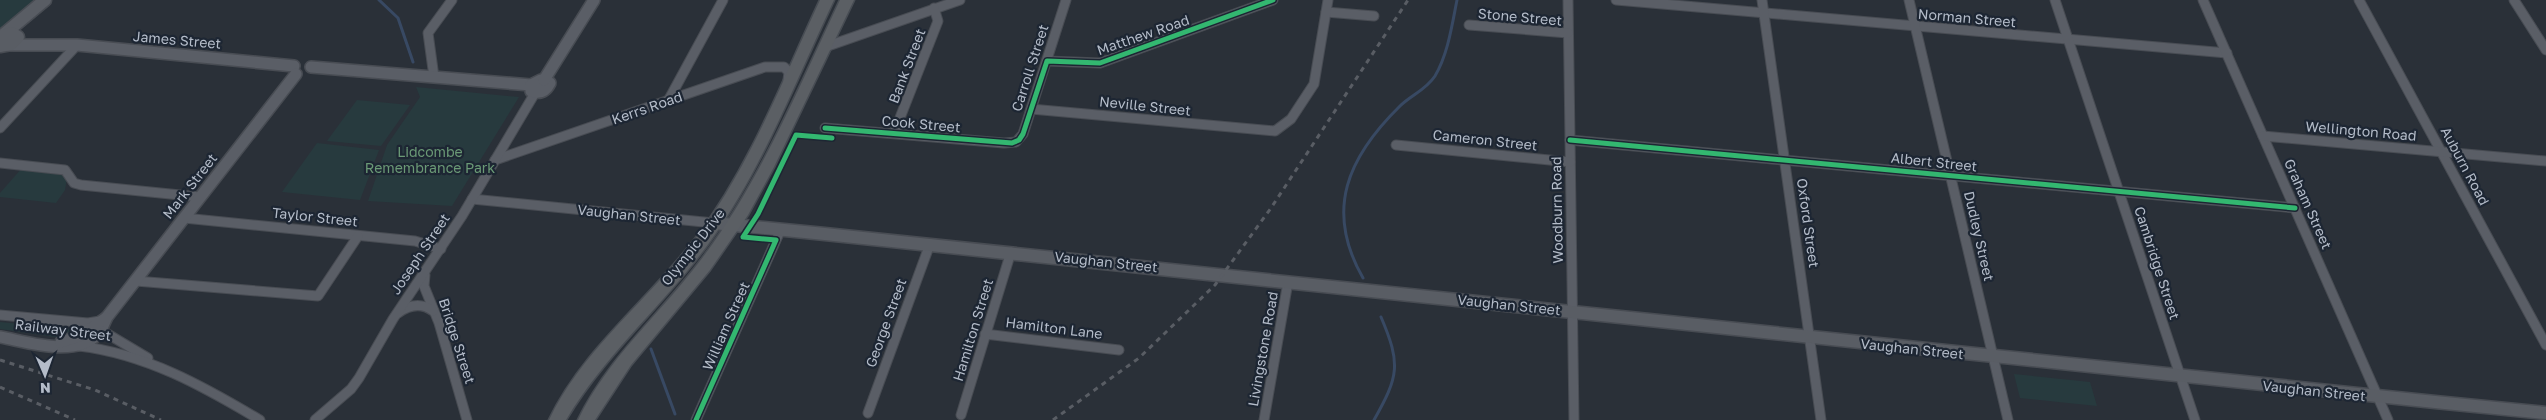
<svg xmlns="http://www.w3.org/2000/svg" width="2546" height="420" font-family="'Golos Text',sans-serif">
<rect width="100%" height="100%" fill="#2a3038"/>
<g fill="#273a3e">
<path d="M 0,0 L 37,0 L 0,35 Z"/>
<path d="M 416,87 L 519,97 L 452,206 L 368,201 L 387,145 L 420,97 Z"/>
<path d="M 357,100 L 410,105 L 381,146 L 327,141 Z"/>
<path d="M 317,143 L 379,150 L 360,200 L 282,192 Z"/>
<path d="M 23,167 L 62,171 L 67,178 L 65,190 L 56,203 L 0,197 L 0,193 Z"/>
<path d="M 0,322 L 71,329 L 82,328 L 62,338 L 0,329 Z"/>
<path d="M 2014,374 L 2090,382 L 2097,406 L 2020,398 Z"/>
</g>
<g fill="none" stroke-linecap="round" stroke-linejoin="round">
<g stroke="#384963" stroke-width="3">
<path d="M 379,0 L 398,18 L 413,62"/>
<path d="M 1363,278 C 1324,210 1348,157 1400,106 C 1411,95 1426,90 1435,76 C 1448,54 1452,25 1457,0"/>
<path d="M 651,349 L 675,414"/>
<path d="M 1374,420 C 1399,376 1401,364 1381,317"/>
</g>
<defs>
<g id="minor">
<path d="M 1568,0 L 1574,420"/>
<path d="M 1616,0 L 2227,53"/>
<path d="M 1762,0 L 1821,420"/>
<path d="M 1909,0 L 2008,420"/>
<path d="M 2055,0 L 2195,420"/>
<path d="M 2203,0 L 2388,420"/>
<path d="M 2359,0 L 2546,345"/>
<path d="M 2514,0 L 2546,50"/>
<path d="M 1326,12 L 1374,16"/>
<path d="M 1469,25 L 1568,33"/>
<path d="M 825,47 L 960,0"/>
<path d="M 1047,61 L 1100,63 L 1273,0"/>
<path d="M 434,77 L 428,33 L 452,0"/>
<path d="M 668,101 L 723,0"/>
<path d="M 1031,109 L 1275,131 L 1291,119 L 1314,84 L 1328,0"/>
<path d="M 0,128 L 77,45"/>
<path d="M 825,128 L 1004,143 L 1016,142 L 1023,134 L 1066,0"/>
<path d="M 894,133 L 938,21 L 934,8"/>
<path d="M 2263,136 L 2546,161"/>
<path d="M 1570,140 L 2295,208"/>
<path d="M 1396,145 L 1570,162"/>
<path d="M 495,160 L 765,67 L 784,67 L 789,72 L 788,80"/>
<path d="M 0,163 L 65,170 L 74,183 L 81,185 L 200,197"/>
<path d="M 472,199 L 714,223"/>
<path d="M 184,218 L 415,241 L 441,249"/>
<path d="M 425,275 L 424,286 L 439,323 L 467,420"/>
<path d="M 136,281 L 318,296 L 358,236"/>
<path d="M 398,313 C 409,305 421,302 433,311"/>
<path d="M 0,315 L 88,323 L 100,321"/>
<path d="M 101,330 L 148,358"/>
<path d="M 985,334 L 1119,350"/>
<path d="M 79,346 C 146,354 203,386 260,420"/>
<path d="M 868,413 L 930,244"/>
<path d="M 961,415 L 1011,252"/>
<path d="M 315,420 L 351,389 L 359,378 L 393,319 L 462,216 L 535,93"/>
<path d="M 696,420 L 781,229"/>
<path d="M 1264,420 L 1288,282"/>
</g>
<g id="tertiary">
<path d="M 8,45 L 77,45 L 294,66"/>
<path d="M 311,67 L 531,85"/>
<path d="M 541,80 L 550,83 C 546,91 540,94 531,91 L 531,85 Z"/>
<path d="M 544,80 L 594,0"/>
<path d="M 0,337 C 28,342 75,358 98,334 C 102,330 104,323 107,317 L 296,74"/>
<path d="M 61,342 L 80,336 L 106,318"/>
</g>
<g id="secondary">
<path d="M 3,35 L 45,0"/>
<path d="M 0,46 L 11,44 L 18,37 L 12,33 L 2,36"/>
<path d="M 714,223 C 1325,283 1935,353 2546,413"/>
</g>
<g id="trunk">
<path d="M 820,0 L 834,0 C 795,82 762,170 709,243 C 664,305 605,354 566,420 L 549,420 C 583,348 651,298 698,235 C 751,164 783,79 820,0 Z"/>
<path d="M 840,0 L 854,0 L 774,167 L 748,215 L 710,270 L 631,365 L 595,420 L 578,420 C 607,359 660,314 700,261 C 760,182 798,89 840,0 Z"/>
</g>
</defs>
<use href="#minor" stroke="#484c53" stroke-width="11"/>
<use href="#tertiary" stroke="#484c53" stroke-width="14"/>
<use href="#secondary" stroke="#484c53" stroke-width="15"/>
<use href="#trunk" stroke="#474c53" stroke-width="3"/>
<use href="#minor" stroke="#5a5e66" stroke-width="9"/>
<use href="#tertiary" stroke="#5a5e66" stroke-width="11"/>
<use href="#secondary" stroke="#595d64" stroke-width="12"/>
<use href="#trunk" fill="#5b5f64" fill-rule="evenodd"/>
<g stroke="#595d64" stroke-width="3" stroke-dasharray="5 5" stroke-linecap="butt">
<path d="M 0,360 L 95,390 L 161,420"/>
<path d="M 0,387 L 75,420"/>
<path d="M 1053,420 L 1139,358 L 1215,285 L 1271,208 L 1408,0"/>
</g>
<defs>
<g id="cycleway">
<path d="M 825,128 L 1012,143 L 1019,140 L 1023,134 L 1047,61 L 1100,63 L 1273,0"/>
<path d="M 1570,140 L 2295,208"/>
<path d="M 696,420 L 776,240 L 743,237 L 758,214 L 796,135 L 832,138"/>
</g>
</defs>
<use href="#cycleway" stroke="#1d2633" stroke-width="8"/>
<use href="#cycleway" stroke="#33b770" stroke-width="5"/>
</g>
<g text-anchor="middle" stroke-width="4.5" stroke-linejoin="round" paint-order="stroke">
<g font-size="14" fill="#b4bcc9" stroke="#1d2633">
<text transform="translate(1520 17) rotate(5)" y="5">Stone Street</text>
<text transform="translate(1967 18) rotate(5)" y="5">Norman Street</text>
<text transform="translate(1143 35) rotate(-19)" y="5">Matthew Road</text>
<text transform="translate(177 40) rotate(5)" y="5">James Street</text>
<text transform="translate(907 66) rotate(-69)" y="5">Bank Street</text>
<text transform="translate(1030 68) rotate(-72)" y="5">Carroll Street</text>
<text transform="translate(1145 106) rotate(6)" y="5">Neville Street</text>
<text transform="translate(647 108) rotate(-19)" y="5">Kerrs Road</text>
<text transform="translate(921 124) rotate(5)" y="5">Cook Street</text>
<text transform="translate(2361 131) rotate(5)" y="5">Wellington Road</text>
<text transform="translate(1485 140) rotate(6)" y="5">Cameron Street</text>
<text transform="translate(1934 162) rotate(6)" y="5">Albert Street</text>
<text transform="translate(2465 166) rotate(62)" y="5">Auburn Road</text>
<text transform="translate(190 186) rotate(-52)" y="5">Mark Street</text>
<text transform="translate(2308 204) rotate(66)" y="5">Graham Street</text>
<text transform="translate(1557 210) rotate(-91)" y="5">Woodburn Road</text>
<text transform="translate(629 215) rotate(6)" y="5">Vaughan Street</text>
<text transform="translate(315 217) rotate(6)" y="5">Taylor Street</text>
<text transform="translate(1808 223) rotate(82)" y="5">Oxford Street</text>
<text transform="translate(1979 236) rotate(77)" y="5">Dudley Street</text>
<text transform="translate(693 247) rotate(-52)" y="5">Olympic Drive</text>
<text transform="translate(420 254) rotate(-56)" y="5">Joseph Street</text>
<text transform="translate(1106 262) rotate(6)" y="5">Vaughan Street</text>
<text transform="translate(2157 263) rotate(72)" y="5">Cambridge Street</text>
<text transform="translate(1509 305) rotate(6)" y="5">Vaughan Street</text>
<text transform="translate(886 323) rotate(-70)" y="5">George Street</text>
<text transform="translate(726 326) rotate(-66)" y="5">William Street</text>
<text transform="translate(1054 328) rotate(7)" y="5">Hamilton Lane</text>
<text transform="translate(63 330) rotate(7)" y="5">Railway Street</text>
<text transform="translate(973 330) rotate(-73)" y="5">Hamilton Street</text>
<text transform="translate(457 341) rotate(72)" y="5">Bridge Street</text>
<text transform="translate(1263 349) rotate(-80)" y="5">Livingstone Road</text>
<text transform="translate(1912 349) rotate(6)" y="5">Vaughan Street</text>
<text transform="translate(2314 391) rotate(6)" y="5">Vaughan Street</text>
</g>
<g font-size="14" fill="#6b9a76" stroke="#1d2633">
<text x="430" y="157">Lidcombe<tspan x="430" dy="16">Remembrance Park</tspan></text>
</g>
</g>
<g transform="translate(45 375) rotate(178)" stroke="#1d2633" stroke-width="4" paint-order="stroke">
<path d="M0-4L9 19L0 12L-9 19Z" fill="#b4bcc9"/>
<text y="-8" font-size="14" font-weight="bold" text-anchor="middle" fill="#b4bcc9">N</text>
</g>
</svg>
